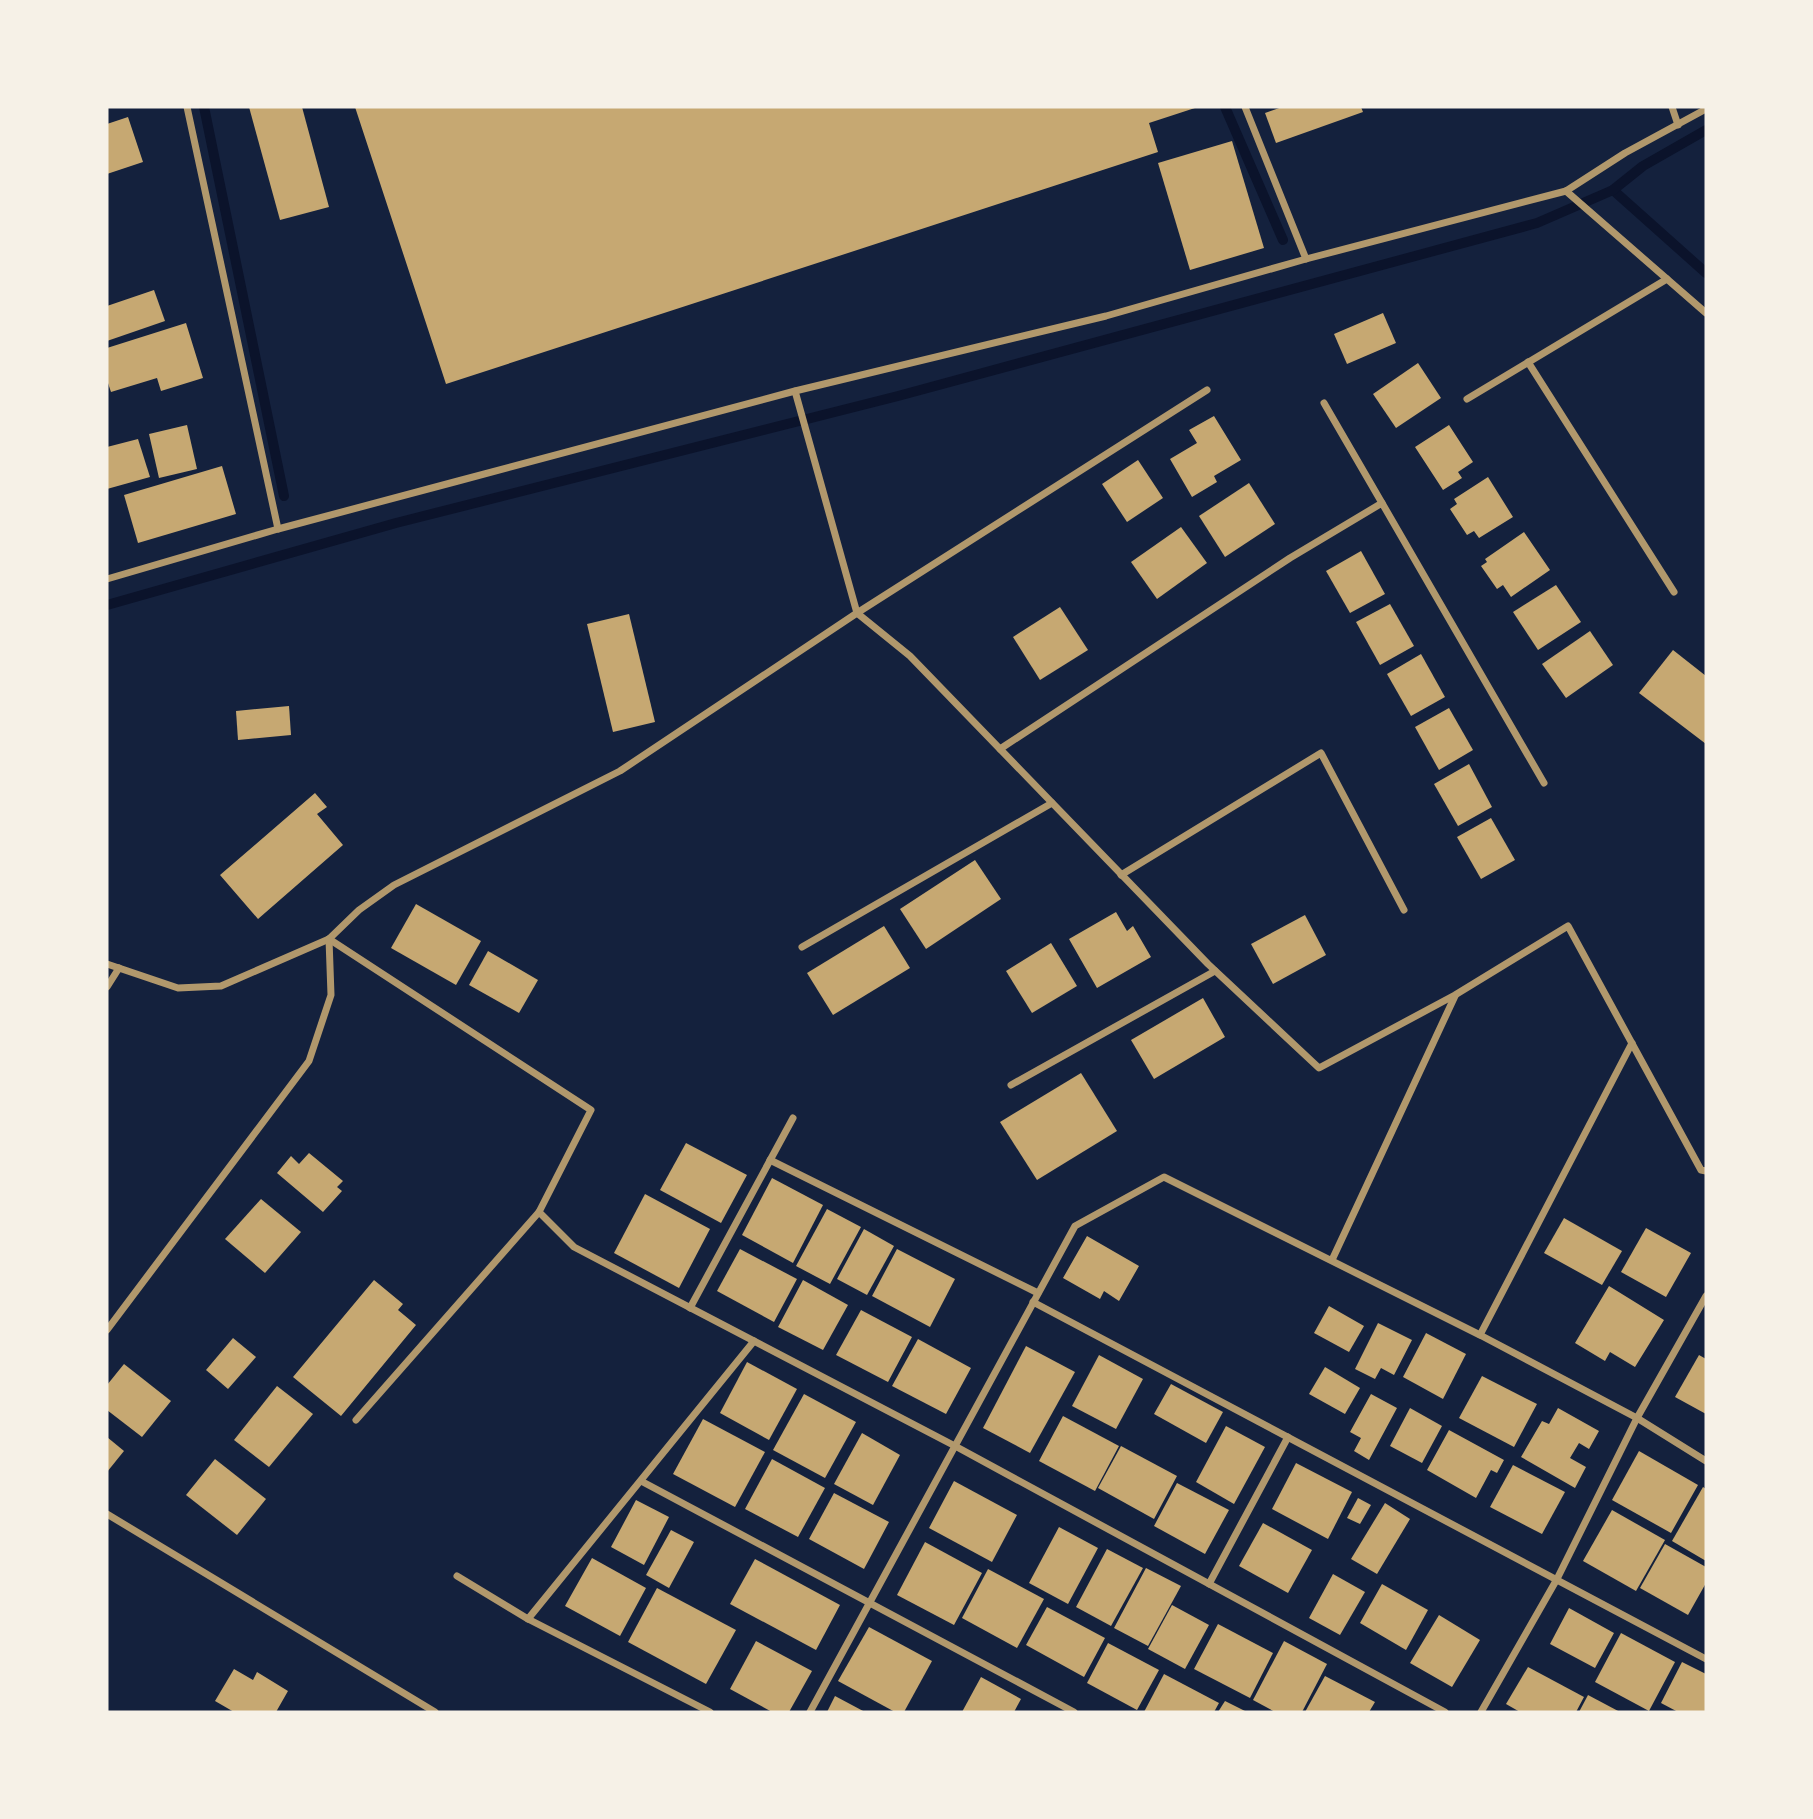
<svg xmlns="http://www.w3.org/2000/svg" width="1813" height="1819" font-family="'DM Sans',sans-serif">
<rect width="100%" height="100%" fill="#14213d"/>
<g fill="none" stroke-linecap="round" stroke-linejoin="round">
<g stroke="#0b132b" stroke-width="10">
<path d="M 204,107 L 284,496"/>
<path d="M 1225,107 L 1283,240"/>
<path d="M 1613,190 L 1706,273"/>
<path d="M 107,605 L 396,523 L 898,396 L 1537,223 L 1613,190 L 1643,166 L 1706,130"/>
</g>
</g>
<g fill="#c6a872">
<path d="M 249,107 L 302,107 L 329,207 L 280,220 Z"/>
<path d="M 355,107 L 1198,107 L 1149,123 L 1158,152 L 446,384 Z"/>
<path d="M 1282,107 L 1361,107 L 1363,112 L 1276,143 L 1265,113 Z"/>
<path d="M 128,117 L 143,162 L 107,174 L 107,124 Z"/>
<path d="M 1232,141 L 1264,248 L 1190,270 L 1158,163 Z"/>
<path d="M 154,290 L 165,321 L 107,341 L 107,306 Z"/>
<path d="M 1383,313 L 1396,343 L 1347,364 L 1334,334 Z"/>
<path d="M 186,323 L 203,378 L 161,391 L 157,378 L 111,392 L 107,380 L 107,348 Z"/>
<path d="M 1418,363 L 1441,398 L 1396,428 L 1373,394 Z"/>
<path d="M 1214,416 L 1241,460 L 1214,476 L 1217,482 L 1192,497 L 1170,459 L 1197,443 L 1189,430 Z"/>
<path d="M 187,425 L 197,469 L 159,478 L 149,434 Z"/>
<path d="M 1449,425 L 1473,462 L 1458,472 L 1462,478 L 1443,490 L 1415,447 Z"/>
<path d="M 138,439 L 150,477 L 107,489 L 107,447 Z"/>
<path d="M 1138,460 L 1163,498 L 1127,522 L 1102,484 Z"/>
<path d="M 222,466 L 236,514 L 138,543 L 124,495 Z"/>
<path d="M 1488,477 L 1513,517 L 1479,538 L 1474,531 L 1467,535 L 1450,509 L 1457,504 L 1454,499 Z"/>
<path d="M 1249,483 L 1275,524 L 1225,557 L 1199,516 Z"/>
<path d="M 1181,527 L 1207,563 L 1157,599 L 1131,562 Z"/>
<path d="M 1524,532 L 1550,570 L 1511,597 L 1503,585 L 1497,589 L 1481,566 L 1487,562 L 1485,559 Z"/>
<path d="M 1361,551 L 1385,594 L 1350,613 L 1326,571 Z"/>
<path d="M 1556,585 L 1581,622 L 1538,650 L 1513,612 Z"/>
<path d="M 1390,604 L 1414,646 L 1380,665 L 1356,622 Z"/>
<path d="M 1060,607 L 1088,650 L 1040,680 L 1013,637 Z"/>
<path d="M 629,614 L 655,722 L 613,732 L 587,624 Z"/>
<path d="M 1590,631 L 1613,665 L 1566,698 L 1542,664 Z"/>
<path d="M 1673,650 L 1706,676 L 1706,744 L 1639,693 Z"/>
<path d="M 1421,654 L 1445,697 L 1411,716 L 1387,674 Z"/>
<path d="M 289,706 L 291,735 L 238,740 L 236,711 Z"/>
<path d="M 1449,708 L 1473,750 L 1439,770 L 1415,727 Z"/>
<path d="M 1469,764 L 1492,807 L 1458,826 L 1434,784 Z"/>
<path d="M 315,793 L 327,807 L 317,814 L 343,845 L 258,919 L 220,875 Z"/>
<path d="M 1491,818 L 1515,860 L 1481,879 L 1457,837 Z"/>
<path d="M 975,860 L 1001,899 L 926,949 L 900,909 Z"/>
<path d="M 416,904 L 481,941 L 456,985 L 391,948 Z"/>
<path d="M 1116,912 L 1127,931 L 1133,926 L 1151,957 L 1097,988 L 1069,939 Z"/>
<path d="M 1305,915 L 1326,955 L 1273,984 L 1251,944 Z"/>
<path d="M 884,926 L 910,968 L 833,1015 L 807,973 Z"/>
<path d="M 1051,943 L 1077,986 L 1032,1013 L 1006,971 Z"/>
<path d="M 488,951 L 538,980 L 519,1013 L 469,985 Z"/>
<path d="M 1203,998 L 1225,1037 L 1154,1079 L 1131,1040 Z"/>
<path d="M 1081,1073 L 1117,1131 L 1037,1180 L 1000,1122 Z"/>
<path d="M 686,1143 L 747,1175 L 721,1223 L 660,1190 Z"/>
<path d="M 309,1153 L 343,1181 L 337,1187 L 342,1191 L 323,1212 L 277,1173 L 291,1156 L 299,1164 Z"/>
<path d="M 772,1178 L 823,1205 L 793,1263 L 742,1235 Z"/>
<path d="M 645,1194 L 710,1229 L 679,1288 L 614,1253 Z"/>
<path d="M 261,1199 L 301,1232 L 265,1273 L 225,1239 Z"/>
<path d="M 827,1209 L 861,1227 L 830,1284 L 796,1266 Z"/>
<path d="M 1564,1218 L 1622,1251 L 1602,1285 L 1544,1253 Z"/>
<path d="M 1646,1228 L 1691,1253 L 1666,1297 L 1621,1272 Z"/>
<path d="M 864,1229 L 894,1246 L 867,1295 L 837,1279 Z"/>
<path d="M 1087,1236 L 1139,1266 L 1119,1301 L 1104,1291 L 1100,1299 L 1063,1278 Z"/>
<path d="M 740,1249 L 797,1279 L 774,1322 L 717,1291 Z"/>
<path d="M 897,1249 L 955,1279 L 930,1327 L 872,1296 Z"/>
<path d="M 374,1280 L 403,1304 L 398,1310 L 416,1325 L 341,1416 L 293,1377 Z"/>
<path d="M 803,1280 L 848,1305 L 823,1350 L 778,1327 Z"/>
<path d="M 1609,1286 L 1664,1320 L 1635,1367 L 1610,1352 L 1605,1361 L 1575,1343 Z"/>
<path d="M 1329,1306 L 1364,1326 L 1349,1352 L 1314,1333 Z"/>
<path d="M 861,1310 L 912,1337 L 888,1382 L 836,1355 Z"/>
<path d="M 1378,1323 L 1412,1340 L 1394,1375 L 1381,1368 L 1375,1379 L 1355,1369 Z"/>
<path d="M 1426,1333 L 1466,1354 L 1443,1399 L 1403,1377 Z"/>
<path d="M 233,1338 L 256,1357 L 228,1389 L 206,1370 Z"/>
<path d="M 918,1339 L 971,1368 L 946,1414 L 892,1386 Z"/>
<path d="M 1026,1346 L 1075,1372 L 1030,1453 L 983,1428 Z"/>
<path d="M 1099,1355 L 1143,1379 L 1116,1429 L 1072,1406 Z"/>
<path d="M 1699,1355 L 1706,1359 L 1706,1414 L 1675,1397 Z"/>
<path d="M 747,1362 L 797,1389 L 769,1440 L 720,1413 Z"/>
<path d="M 124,1364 L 171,1401 L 142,1437 L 107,1410 L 107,1385 Z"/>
<path d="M 1325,1367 L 1360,1388 L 1345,1414 L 1309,1394 Z"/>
<path d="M 1482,1376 L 1537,1404 L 1514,1447 L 1459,1418 Z"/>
<path d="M 1171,1384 L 1223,1412 L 1206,1443 L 1154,1414 Z"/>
<path d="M 277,1386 L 313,1414 L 269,1467 L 234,1440 Z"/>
<path d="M 804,1394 L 856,1422 L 825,1478 L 773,1450 Z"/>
<path d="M 1371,1394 L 1397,1408 L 1369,1460 L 1354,1451 L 1361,1438 L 1350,1432 Z"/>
<path d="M 1410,1408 L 1442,1426 L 1422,1463 L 1390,1446 Z"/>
<path d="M 1558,1408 L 1599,1431 L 1589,1449 L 1579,1443 L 1570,1458 L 1586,1467 L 1575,1488 L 1521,1457 L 1542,1421 L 1549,1424 Z"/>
<path d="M 1063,1416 L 1119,1446 L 1095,1491 L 1039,1461 Z"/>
<path d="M 703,1419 L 765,1452 L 735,1507 L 673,1474 Z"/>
<path d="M 1226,1426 L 1265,1447 L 1234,1504 L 1196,1482 Z"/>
<path d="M 1449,1430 L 1504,1460 L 1497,1473 L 1491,1470 L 1476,1498 L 1427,1470 Z"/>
<path d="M 862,1433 L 900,1455 L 873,1505 L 834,1484 Z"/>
<path d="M 107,1437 L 124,1451 L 107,1472 Z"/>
<path d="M 1121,1446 L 1177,1476 L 1154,1519 L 1098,1488 Z"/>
<path d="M 1639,1451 L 1698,1485 L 1671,1533 L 1612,1500 Z"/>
<path d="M 215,1459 L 266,1499 L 237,1535 L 186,1495 Z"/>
<path d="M 772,1459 L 825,1488 L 798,1537 L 745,1509 Z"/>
<path d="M 1296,1463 L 1352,1492 L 1328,1539 L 1272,1509 Z"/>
<path d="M 1513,1465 L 1565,1492 L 1542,1534 L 1490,1507 Z"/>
<path d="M 954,1481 L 1017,1515 L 992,1562 L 929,1528 Z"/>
<path d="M 1177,1483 L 1229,1510 L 1205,1554 L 1154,1526 Z"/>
<path d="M 1703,1487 L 1706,1489 L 1706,1561 L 1672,1541 Z"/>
<path d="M 834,1493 L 889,1522 L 864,1569 L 809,1539 Z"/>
<path d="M 1358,1498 L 1371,1505 L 1360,1524 L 1347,1518 Z"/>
<path d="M 636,1500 L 669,1517 L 644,1565 L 611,1547 Z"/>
<path d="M 1385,1503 L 1410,1519 L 1377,1574 L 1351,1559 Z"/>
<path d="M 1612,1510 L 1665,1540 L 1636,1591 L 1583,1561 Z"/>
<path d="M 1263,1523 L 1312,1550 L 1288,1593 L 1239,1566 Z"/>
<path d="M 1059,1527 L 1098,1548 L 1068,1604 L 1029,1583 Z"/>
<path d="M 671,1530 L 694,1542 L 669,1588 L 646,1575 Z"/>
<path d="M 925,1542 L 982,1573 L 954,1625 L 897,1595 Z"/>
<path d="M 1665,1544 L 1706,1567 L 1706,1583 L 1688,1615 L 1640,1588 Z"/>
<path d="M 1107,1549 L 1143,1568 L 1111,1626 L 1076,1607 Z"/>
<path d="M 592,1558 L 646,1588 L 620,1636 L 565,1606 Z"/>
<path d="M 755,1559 L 840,1605 L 816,1650 L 730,1604 Z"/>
<path d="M 1146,1568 L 1181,1586 L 1148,1646 L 1114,1628 Z"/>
<path d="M 988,1569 L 1044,1599 L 1017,1648 L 962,1618 Z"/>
<path d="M 1333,1574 L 1365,1592 L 1340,1635 L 1309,1618 Z"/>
<path d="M 1382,1584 L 1428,1610 L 1406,1650 L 1360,1623 Z"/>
<path d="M 657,1588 L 736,1630 L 706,1684 L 628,1642 Z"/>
<path d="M 1172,1605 L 1209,1625 L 1185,1669 L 1148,1649 Z"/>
<path d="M 1047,1607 L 1105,1638 L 1084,1677 L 1026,1645 Z"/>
<path d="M 1569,1608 L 1614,1633 L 1595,1668 L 1550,1644 Z"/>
<path d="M 1439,1615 L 1480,1640 L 1452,1687 L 1410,1663 Z"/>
<path d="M 1218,1624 L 1273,1653 L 1250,1698 L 1194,1669 Z"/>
<path d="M 869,1627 L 932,1661 L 904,1712 L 895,1712 L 838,1681 Z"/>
<path d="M 1621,1633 L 1675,1662 L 1649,1711 L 1595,1682 Z"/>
<path d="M 756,1641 L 812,1671 L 789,1712 L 772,1712 L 730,1689 Z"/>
<path d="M 1284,1641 L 1327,1664 L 1302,1712 L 1275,1712 L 1253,1700 Z"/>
<path d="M 1108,1643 L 1159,1670 L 1137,1710 L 1087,1683 Z"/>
<path d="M 1682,1662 L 1706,1674 L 1706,1712 L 1678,1712 L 1661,1703 Z"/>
<path d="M 1528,1667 L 1584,1697 L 1576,1712 L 1520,1712 L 1506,1704 Z"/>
<path d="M 234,1669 L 253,1680 L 257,1672 L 288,1691 L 276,1712 L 234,1712 L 215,1701 Z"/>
<path d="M 1164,1674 L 1219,1703 L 1214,1712 L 1144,1712 Z"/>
<path d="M 1325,1676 L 1375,1702 L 1369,1712 L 1305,1712 Z"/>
<path d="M 981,1677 L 1021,1699 L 1014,1712 L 962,1712 Z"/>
<path d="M 1588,1695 L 1620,1712 L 1579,1712 Z"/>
<path d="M 835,1696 L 865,1712 L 827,1712 Z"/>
<path d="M 1225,1701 L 1247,1712 L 1218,1712 Z"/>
</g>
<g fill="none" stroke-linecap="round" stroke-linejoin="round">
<g stroke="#b1986c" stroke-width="7">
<path d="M 187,107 L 278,529"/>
<path d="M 1245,107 L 1306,259"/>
<path d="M 1672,107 L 1678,125"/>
<path d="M 1566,191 L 1706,313"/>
<path d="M 1528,362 L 1674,592"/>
<path d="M 795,391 L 857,613 L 910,656 L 1208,964 L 1319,1068 L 1455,995 L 1568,926 L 1701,1170 L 1706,1171"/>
<path d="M 1467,399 L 1667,279"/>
<path d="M 1324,403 L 1382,503"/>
<path d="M 107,579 L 278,529 L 458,481 L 795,391 L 1106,316 L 1306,259 L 1566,191 L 1625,153 L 1706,109"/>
<path d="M 1000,749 L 1290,558 L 1382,503 L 1544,783"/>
<path d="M 1121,875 L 1321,753 L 1404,910"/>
<path d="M 329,939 L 591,1110 L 539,1212 L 574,1247 L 955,1446 L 1445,1712"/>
<path d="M 802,947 L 1052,803"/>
<path d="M 107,964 L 178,988 L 221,986 L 329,939 L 359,910 L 394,885 L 620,771 L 857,613 L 1207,390"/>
<path d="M 107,987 L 119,968"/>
<path d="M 1011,1085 L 1215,971"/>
<path d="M 770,1160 L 1038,1293"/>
<path d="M 1332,1260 L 1455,996"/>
<path d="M 1033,1302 L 1706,1659"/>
<path d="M 690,1308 L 793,1118"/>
<path d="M 107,1330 L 309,1061 L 331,995 L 329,939"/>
<path d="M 1480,1335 L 1632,1043"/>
<path d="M 356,1420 L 539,1212"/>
<path d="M 641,1481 L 1074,1712"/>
<path d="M 107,1514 L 435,1712"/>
<path d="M 457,1576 L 528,1619 L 710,1712"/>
<path d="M 1209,1584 L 1288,1437"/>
<path d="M 528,1619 L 754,1341"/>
<path d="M 810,1712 L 1075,1226 L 1164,1177 L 1480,1335 L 1637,1418 L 1706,1461"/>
<path d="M 1481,1712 L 1557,1579 L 1637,1418 L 1706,1296"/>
</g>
</g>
<rect width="1813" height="1819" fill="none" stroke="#f6f1e7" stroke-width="217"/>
</svg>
